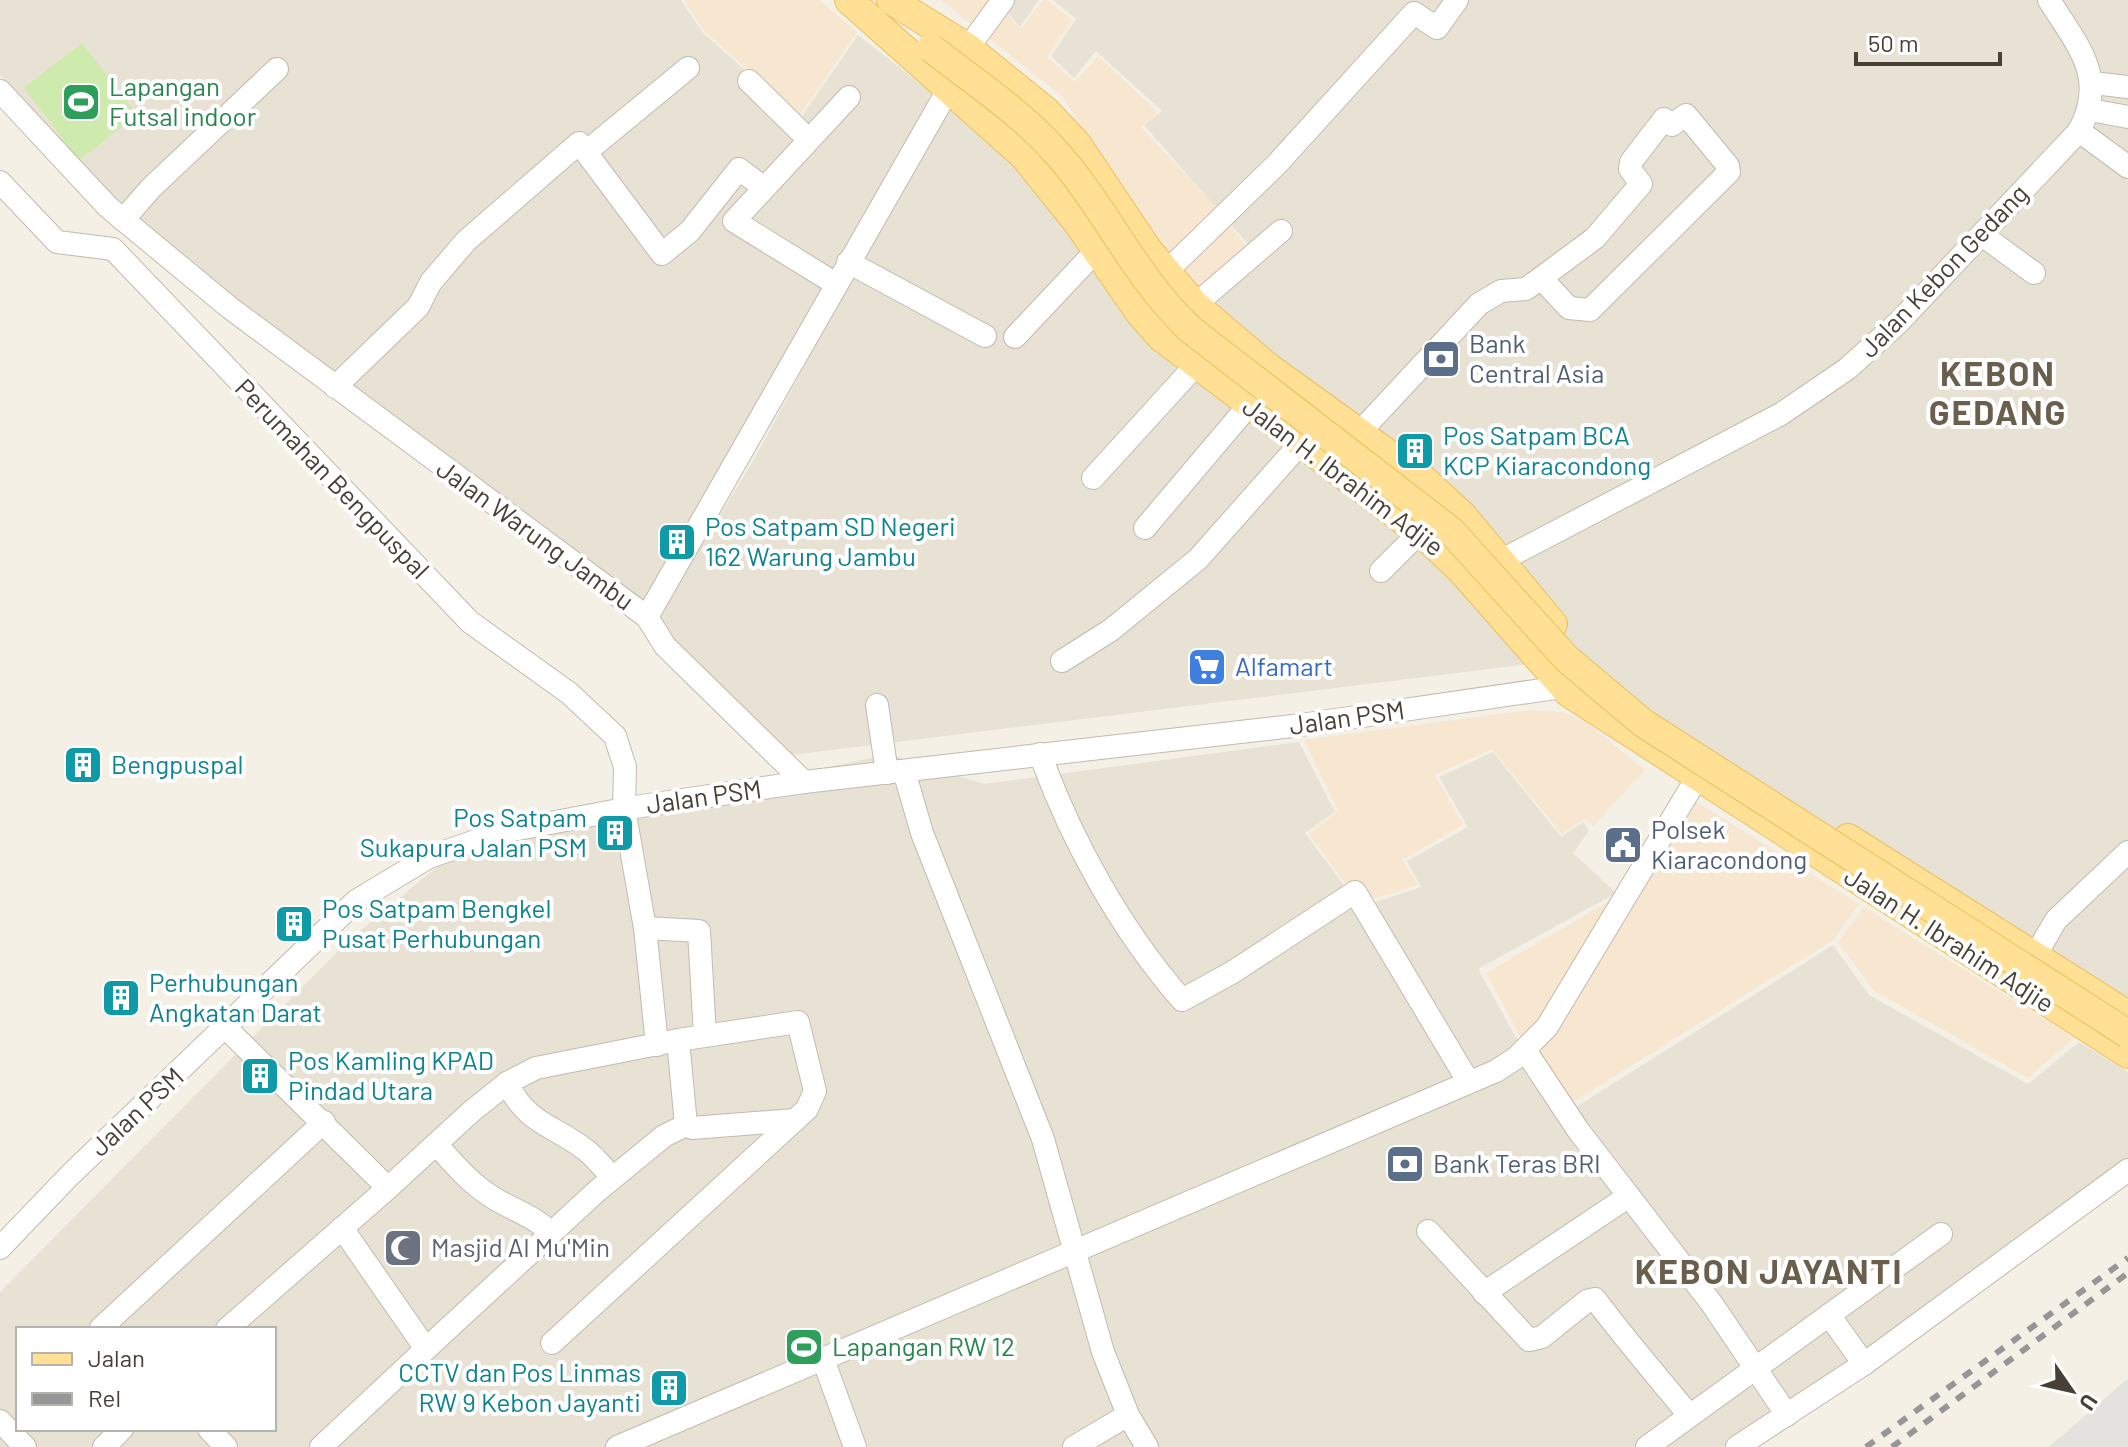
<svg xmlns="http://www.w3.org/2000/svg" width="2128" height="1447" font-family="Barlow,sans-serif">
<rect width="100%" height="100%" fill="#f4f0e6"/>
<g fill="#e8e2d4" fill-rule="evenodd">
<path d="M 0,0 L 681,0 L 702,32 L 800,119 L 858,35 L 932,93 L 866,219 L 639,613 L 353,395 L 118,205 L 0,75 Z"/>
<path d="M 997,0 L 1039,0 L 1020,27 Z"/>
<path d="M 1053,0 L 2128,0 L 2128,1025 L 1568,663 L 1452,486 L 1203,306 L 1260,258 L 1144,125 L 1162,111 L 1096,51 L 1074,78 L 1051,56 L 1076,19 Z"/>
<path d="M 952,106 L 1436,553 L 1531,664 L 791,755 L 673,641 L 658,616 L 753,461 L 888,212 Z"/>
<path d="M 1299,742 L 1335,812 L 1305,833 L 1360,907 L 1421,887 L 1407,861 L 1468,827 L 1439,777 L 1493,752 L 1561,837 L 1583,822 L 1589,831 L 1573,853 L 1616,893 L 1478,969 L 1560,1117 L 1833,945 L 1869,995 L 2028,1084 L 2079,1042 L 2128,1072 L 2128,1162 L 1884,1340 L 1723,1447 L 0,1447 L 0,1292 L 349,940 L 486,826 L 778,778 L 889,754 L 984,784 ZM 18,1329 L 274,1329 L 274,1429 L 18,1429 Z"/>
</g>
<g fill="#f7e6d0">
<path d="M 684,0 L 819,0 L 857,32 L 800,115 L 704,31 Z"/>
<path d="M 941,0 L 995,0 L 1021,29 L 1043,0 L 1048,0 L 1072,20 L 1047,57 L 1075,82 L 1098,56 L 1158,112 L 1141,127 L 1209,199 L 1251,252 L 1196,299 L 1140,221 L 1063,97 Z"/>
<path d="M 1530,710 L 1561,712 L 1583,720 L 1645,770 L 1593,826 L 1585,819 L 1562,834 L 1492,749 L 1435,775 L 1463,825 L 1402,860 L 1418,885 L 1360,903 L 1309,834 L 1338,811 L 1304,740 Z"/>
<path d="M 1686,795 L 1859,904 L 1833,940 L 1560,1110 L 1486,973 L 1621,894 Z"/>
<path d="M 1864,907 L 2074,1038 L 2028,1078 L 1873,990 L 1838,942 Z"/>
</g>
<g fill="#cfeaad">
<path d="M 82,43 L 137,115 L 79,160 L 24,88 Z"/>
<path d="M 805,1329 L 818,1356 L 802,1364 L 789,1337 Z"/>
</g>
<path fill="#e4e2de" d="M 2128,1378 L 2128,1447 L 2048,1447 L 2071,1428 Z"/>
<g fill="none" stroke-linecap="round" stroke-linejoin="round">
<defs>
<g id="minor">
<path d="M 968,48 L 1003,0"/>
<path d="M 749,81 L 808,139"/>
<path d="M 2093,83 L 2128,87"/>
<path d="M 0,91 L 108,207 L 230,308 L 647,617"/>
<path d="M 2090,110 L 2128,117"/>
<path d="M 2079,131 L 2128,167"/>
<path d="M 586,152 L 688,68"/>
<path d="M 0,182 L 57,242 L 113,249 L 470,622 L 569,693 L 615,736 L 625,767 L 624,809 L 645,928 L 657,1045"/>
<path d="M 123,220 L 151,188 L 277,69"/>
<path d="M 1982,235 L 2034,273"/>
<path d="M 848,262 L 985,336"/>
<path d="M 1166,272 L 1277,164 L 1414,13 L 1437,28 L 1457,0"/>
<path d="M 836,284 L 734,221 L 849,97"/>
<path d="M 1195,305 L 1281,231"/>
<path d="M 1015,337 L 1096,251"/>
<path d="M 335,387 L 418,307 L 431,282 L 466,241 L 579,143 L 662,254 L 690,231 L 739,169 L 763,187"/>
<path d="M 1360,432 L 1479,304 L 1501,291 L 1526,289 L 1541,278 L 1595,238 L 1641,184 L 1630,169 L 1631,162 L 1664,119 L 1672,125 L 1686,115 L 1728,166 L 1729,172 L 1590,310 L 1569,308 L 1541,278"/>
<path d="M 1093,478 L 1195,366"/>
<path d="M 1145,528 L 1249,405"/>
<path d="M 1502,560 L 1781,414 L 1847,369 L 1899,322 L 2079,131 C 2108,76 2078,47 2049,0"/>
<path d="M 1381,571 L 1420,532"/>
<path d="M 647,617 L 948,90"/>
<path d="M 647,617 L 665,646 L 804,782"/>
<path d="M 1062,661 L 1111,630 L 1198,559 L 1301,443"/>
<path d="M 877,705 L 887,773"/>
<path d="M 1040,754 C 1072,842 1121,930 1182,1000 L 1233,972 L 1355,892 L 1468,1081"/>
<path d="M 904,771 L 922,833 L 1043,1139 L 1103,1352 L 1128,1415 L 1147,1447"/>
<path d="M 645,928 L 699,931 L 705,1036"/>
<path d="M 2035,956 L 2056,920 L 2128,852"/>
<path d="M 226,1028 L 388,1188 L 227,1329"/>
<path d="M 678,1040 L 686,1125"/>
<path d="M 1525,1050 L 1578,1130 L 1712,1304 L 1787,1415"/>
<path d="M 507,1083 C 528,1126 555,1125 587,1151 C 596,1158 604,1169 613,1178"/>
<path d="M 436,1144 C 453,1163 470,1183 492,1197 C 512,1210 533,1215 551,1233"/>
<path d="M 388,1188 L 472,1111 L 507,1083 L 536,1068 L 678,1040 L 798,1022 L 815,1091 L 807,1109 L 552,1343"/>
<path d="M 1428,1231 L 1529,1340 L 1542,1337 L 1587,1301 L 1595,1299 C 1625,1339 1657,1376 1689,1415"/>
<path d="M 0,1248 L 70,1175 L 356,901 L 429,857 L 502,832 L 635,807 L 804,782 L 1301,725 L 1562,687"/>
<path d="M 1484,1293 L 1629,1196"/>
<path d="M 1829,1315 L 1864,1364"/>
<path d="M 101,1328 L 324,1122"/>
<path d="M 426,1349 L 597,1191 L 664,1136 L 686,1125 L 692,1128 L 795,1120"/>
<path d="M 823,1359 L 855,1447"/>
<path d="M 0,1421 L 25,1447"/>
<path d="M 209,1429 L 226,1447"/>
<path d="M 104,1447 L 122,1429"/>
<path d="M 321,1447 L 426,1349 L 342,1228"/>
<path d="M 617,1447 L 1496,1071 L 1516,1058 L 1547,1027 L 1698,776"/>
<path d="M 1074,1447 L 1128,1415"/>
<path d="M 1647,1447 L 1941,1234"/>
<path d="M 1737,1447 L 1864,1364 L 2128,1170"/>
</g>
<g id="major">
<path d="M 849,0 L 1024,156 L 1077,222 L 1139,312 L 1161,337 L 1428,539 L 1461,570 L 1569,693 L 2128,1054"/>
<path d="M 891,0 L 968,48 L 1047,112 L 1077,144 L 1148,250 L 1195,305 L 1268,367 L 1422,478 L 1462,515 L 1553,624"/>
<path d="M 1848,838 L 2128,1015"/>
</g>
</defs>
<use href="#minor" stroke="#c3baab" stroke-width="24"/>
<use href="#major" stroke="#e9bf5e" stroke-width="30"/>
<use href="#minor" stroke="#fff" stroke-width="22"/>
<use href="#major" stroke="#ffe094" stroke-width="28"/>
<g stroke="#969696" stroke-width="6" stroke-dasharray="10 10" stroke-linecap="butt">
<path d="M 1866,1447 L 2128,1258"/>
<path d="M 1892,1447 L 2128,1273"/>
</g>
<defs>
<path id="major-bridge" d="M 931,48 C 973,81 1019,111 1054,150 C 1105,206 1134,277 1191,330 L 1451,531 L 1567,659 L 1643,723 L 2128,1034"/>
</defs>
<use href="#major-bridge" stroke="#e9bf5e" stroke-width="30" stroke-linecap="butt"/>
<use href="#major-bridge" stroke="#ffe094" stroke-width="28"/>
</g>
<defs>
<symbol id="stadium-square" viewBox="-11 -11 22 22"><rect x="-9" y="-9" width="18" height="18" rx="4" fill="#2e9e5b" stroke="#fff"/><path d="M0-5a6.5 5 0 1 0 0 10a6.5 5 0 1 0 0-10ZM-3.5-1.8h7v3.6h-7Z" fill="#fff"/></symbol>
<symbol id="bank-square" viewBox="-11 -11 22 22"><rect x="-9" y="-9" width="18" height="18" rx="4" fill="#5c6f8a" stroke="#fff"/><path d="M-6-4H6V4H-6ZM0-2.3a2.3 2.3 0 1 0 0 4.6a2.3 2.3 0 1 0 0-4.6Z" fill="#fff"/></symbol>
<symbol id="building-square" viewBox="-11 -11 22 22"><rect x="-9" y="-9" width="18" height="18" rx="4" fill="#0f9aa8" stroke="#fff"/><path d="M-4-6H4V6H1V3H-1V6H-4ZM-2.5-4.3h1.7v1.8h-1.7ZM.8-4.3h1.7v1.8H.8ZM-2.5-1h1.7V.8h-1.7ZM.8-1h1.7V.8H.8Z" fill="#fff"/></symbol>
<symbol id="supermarket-square" viewBox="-11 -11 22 22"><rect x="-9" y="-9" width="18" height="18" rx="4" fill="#3f7fe0" stroke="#fff"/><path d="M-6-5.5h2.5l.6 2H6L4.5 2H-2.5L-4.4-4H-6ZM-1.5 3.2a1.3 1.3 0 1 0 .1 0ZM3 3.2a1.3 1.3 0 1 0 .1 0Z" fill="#fff"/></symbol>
<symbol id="civic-square" viewBox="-11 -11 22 22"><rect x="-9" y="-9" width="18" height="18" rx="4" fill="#5c6f8a" stroke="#fff"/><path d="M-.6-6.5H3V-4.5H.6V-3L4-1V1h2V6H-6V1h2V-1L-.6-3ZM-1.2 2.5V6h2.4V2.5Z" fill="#fff"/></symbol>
<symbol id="mosque-square" viewBox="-11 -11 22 22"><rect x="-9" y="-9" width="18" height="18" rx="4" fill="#6b7280" stroke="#fff"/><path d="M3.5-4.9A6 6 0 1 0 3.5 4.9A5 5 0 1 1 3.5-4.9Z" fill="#fff"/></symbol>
</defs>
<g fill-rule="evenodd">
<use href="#stadium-square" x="59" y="80" width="44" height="44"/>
<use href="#bank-square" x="1419" y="337" width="44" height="44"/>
<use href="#building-square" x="1393" y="429" width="44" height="44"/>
<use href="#building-square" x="655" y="520" width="44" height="44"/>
<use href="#supermarket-square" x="1185" y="645" width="44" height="44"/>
<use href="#building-square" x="61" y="743" width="44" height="44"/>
<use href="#building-square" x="593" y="811" width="44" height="44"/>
<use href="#civic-square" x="1601" y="823" width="44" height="44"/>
<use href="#building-square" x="272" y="902" width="44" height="44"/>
<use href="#building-square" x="99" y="976" width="44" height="44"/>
<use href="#building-square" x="238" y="1054" width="44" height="44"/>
<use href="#bank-square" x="1383" y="1142" width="44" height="44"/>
<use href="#mosque-square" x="381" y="1226" width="44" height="44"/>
<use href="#stadium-square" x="782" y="1325" width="44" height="44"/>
<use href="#building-square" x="647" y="1366" width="44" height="44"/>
</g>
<g text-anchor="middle" stroke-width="8" stroke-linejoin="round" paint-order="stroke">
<g font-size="26" fill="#27864d" stroke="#fff" text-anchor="start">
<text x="109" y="96">Lapangan<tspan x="109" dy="30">Futsal indoor</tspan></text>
<text x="832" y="1356">Lapangan RW 12</text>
</g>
<g font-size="26" fill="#474035" stroke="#fff">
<text transform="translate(1944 271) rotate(-46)" y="9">Jalan Kebon Gedang</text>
<text transform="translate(1343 477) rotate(37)" y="9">Jalan H. Ibrahim Adjie</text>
<text transform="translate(332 479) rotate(46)" y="9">Perumahan Bengpuspal</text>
<text transform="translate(535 535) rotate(36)" y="9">Jalan Warung Jambu</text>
<text transform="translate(1347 718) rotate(-8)" y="9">Jalan PSM</text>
<text transform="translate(704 797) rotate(-8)" y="9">Jalan PSM</text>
<text transform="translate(1949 940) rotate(33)" y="9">Jalan H. Ibrahim Adjie</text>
<text transform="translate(137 1112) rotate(-43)" y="9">Jalan PSM</text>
</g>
<g font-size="26" fill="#4e5e75" stroke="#fff" text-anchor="start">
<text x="1469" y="353">Bank<tspan x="1469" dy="30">Central Asia</tspan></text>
<text x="1651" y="839">Polsek<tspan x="1651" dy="30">Kiaracondong</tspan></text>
<text x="1433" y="1173">Bank Teras BRI</text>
</g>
<g font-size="26" fill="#0d838f" stroke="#fff" text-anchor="start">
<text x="1443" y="445">Pos Satpam BCA<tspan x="1443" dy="30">KCP Kiaracondong</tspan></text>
<text x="705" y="536">Pos Satpam SD Negeri<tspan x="705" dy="30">162 Warung Jambu</tspan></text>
<text x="111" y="774">Bengpuspal</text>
<text x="587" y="827" text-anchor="end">Pos Satpam<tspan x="587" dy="30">Sukapura Jalan PSM</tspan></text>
<text x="322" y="918">Pos Satpam Bengkel<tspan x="322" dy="30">Pusat Perhubungan</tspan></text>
<text x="149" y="992">Perhubungan<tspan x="149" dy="30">Angkatan Darat</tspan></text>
<text x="288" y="1070">Pos Kamling KPAD<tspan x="288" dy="30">Pindad Utara</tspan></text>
<text x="641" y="1382" text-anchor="end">CCTV dan Pos Linmas<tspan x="641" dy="30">RW 9 Kebon Jayanti</tspan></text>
</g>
<g font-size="26" fill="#366cbe" stroke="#fff" text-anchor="start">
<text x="1235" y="676">Alfamart</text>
</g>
<g font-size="26" fill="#5b616d" stroke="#fff" text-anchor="start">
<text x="431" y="1257">Masjid Al Mu'Min</text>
</g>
<g font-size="34" font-weight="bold" letter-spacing="2" fill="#6a5e4c" stroke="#fff">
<text x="1998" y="386">KEBON<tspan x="1998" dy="39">GEDANG</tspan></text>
<text x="1769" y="1284">KEBON JAYANTI</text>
</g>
</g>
<rect x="16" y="1327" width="260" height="104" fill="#ffffff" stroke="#b5b3ae" stroke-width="2"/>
<rect x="32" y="1353" width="40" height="12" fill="#ffe094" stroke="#b5b3ae" stroke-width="2"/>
<text x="88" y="1367" font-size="24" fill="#474035">Jalan</text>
<rect x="32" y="1393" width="40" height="12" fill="#969696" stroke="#b5b3ae" stroke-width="2"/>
<text x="88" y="1407" font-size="24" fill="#474035">Rel</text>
<g transform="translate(2072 1391) rotate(124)" stroke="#ffffff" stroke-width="6" paint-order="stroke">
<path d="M0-6L14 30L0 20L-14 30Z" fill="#474035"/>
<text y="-12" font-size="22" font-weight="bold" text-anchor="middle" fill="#474035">U</text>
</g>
<path d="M1856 52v12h144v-12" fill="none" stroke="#474035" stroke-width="4"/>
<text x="1868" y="52" font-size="24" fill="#474035" stroke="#ffffff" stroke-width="6" paint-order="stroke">50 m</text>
</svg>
